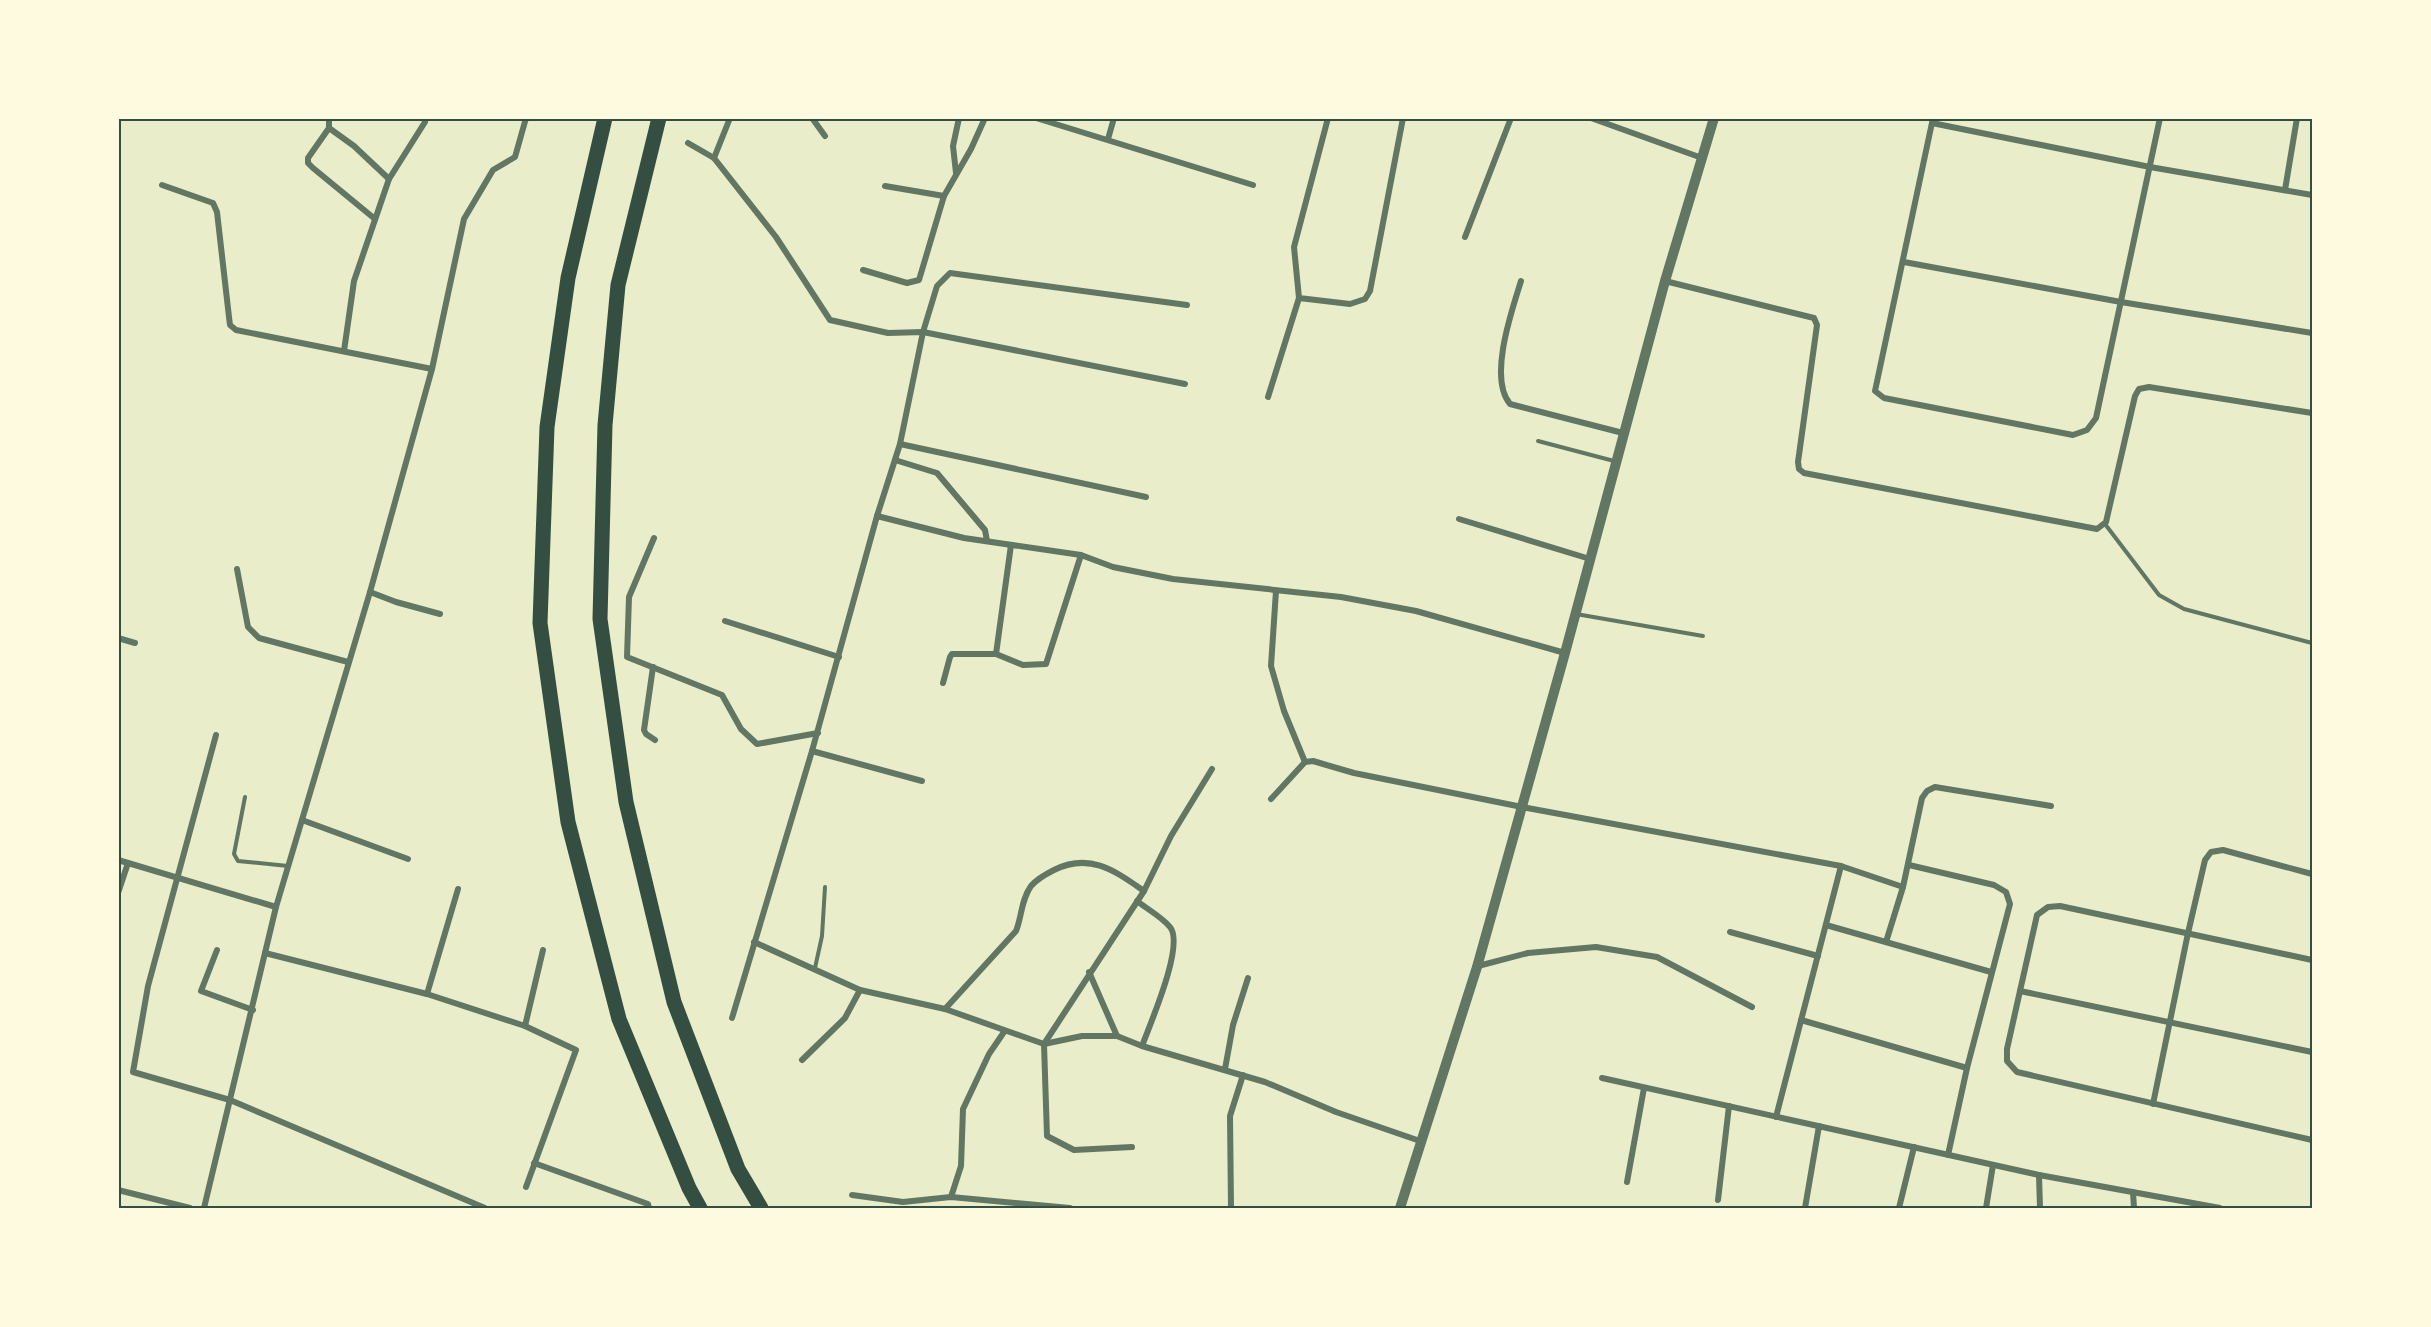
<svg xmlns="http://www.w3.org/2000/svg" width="2431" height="1327" font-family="Raleway,sans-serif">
<rect width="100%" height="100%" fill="#e9edc9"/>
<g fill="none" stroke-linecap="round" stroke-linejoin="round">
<g stroke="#617663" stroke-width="4">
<path d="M 1538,441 L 1614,461"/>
<path d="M 2105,524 L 2159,595 L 2184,609 L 2312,643"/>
<path d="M 1576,614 L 1703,636"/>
<path d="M 245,797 L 234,854 L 238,861 L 288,866"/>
<path d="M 815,968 L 822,936 L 825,887"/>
</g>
<g stroke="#617663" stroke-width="6">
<path d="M 812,118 L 825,136"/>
<path d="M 1036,118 L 1253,185"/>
<path d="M 1328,118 L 1294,247 L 1299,298 L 1350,304 L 1365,299 L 1370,291 L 1403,118"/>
<path d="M 1591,118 L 1702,158"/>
<path d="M 1933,118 L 1875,391 L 1884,398 L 2073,435 L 2087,430 L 2096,418 L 2160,118"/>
<path d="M 1932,123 L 2150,167 L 2312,195"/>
<path d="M 329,128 L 329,118"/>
<path d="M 1108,139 L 1114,118"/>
<path d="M 688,143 L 714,158 L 776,237 L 830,320 L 888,333 L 923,332 L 1185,384"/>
<path d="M 714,158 L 730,118"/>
<path d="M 956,173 L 953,146 L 959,118"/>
<path d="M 162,185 L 213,203 L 217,212 L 229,317 L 230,325 L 236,330 L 432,369"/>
<path d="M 885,186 L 944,196"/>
<path d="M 2285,190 L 2297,118"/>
<path d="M 375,219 L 313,168 L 308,163 L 308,158 L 329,128 L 354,146 L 389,179"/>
<path d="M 1465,237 L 1511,118"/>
<path d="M 1904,262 L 2121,302 L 2312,333"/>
<path d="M 863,270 L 907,283 L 919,280 L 944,196 L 971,149 L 985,118"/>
<path d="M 1521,281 C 1512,310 1488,378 1510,404 L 1623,433"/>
<path d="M 1665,281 L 1814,318 L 1817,325 L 1798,462 L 1799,469 L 1804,473 L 2097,529 L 2106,522 L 2135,396 L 2139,389 L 2149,387 L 2312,413"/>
<path d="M 344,351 L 354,281 L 389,179 L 425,122"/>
<path d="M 1268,397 L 1299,298"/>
<path d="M 900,444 L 1146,497"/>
<path d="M 895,460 L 937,473 L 985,530 L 987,541"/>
<path d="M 877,516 L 964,538 L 1081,555 L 1113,567 L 1173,579 L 1341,597 L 1416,611 L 1565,653"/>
<path d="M 1459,519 L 1590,559"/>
<path d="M 654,538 L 629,597 L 627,657 L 722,695 L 741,729 L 757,744 L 818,733"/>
<path d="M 1011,545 L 996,654 L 1023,665 L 1046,664 L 1081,555"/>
<path d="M 237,569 L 248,627 L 259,638 L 348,662"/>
<path d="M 1276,591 L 1271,666 L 1284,711 L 1305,762"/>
<path d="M 370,592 L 396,602 L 440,614"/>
<path d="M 725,621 L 839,657"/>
<path d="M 118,638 L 135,643"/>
<path d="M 653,667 L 644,730 L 646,734 L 655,740"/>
<path d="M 943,683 L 950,657 L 952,654 L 996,654"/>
<path d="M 216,735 L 148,986 L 133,1072 L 230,1100 L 485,1208"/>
<path d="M 812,751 L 922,781"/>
<path d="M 1271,799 L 1305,762 L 1313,761 L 1354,773 L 1522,807 L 1841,866 L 1903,887"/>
<path d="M 302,820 L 408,859"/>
<path d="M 118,860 L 276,907"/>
<path d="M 1909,865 L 1994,885 L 2006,892 L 2010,904 L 1967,1068 L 1948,1155"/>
<path d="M 118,893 L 128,863"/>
<path d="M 1137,901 C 1147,909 1162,917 1170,927 C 1185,945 1150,1024 1142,1046"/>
<path d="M 1826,925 L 1991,972"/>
<path d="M 1730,932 L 1818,956"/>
<path d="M 754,942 L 860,990 L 945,1009 L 1044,1044 L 1082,1036 L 1117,1036 L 1142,1046 L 1265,1082 L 1336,1112 L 1420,1141"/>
<path d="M 1886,942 L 1903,887 L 1922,798 L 1927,791 L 1935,787 L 2051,806"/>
<path d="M 217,950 L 201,991 L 253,1010"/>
<path d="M 265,953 L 427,994 L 525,1026 L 576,1050 L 526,1187"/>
<path d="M 2312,960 L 2060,906 L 2048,907 L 2037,915 L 2007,1049 L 2007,1061 L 2017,1072 L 2312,1140"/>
<path d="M 1478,966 L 1528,953 L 1596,947 L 1657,957 L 1752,1007"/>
<path d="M 1089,972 L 1117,1036"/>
<path d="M 2020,991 L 2312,1052"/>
<path d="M 427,994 L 458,889"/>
<path d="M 945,1009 L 1016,931 C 1022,916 1021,900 1031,886 C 1037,879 1046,874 1054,870 C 1090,852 1115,871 1144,891"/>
<path d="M 732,1018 L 812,751 L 877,516 L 900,444 L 923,332 L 937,286 L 950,273 L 1187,305"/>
<path d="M 1801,1020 L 1967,1068"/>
<path d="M 525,1026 L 543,950"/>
<path d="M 802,1060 L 845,1018 L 860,990"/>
<path d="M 1225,1069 L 1233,1025 L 1248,978"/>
<path d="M 1602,1078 L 2039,1175 L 2220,1208"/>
<path d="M 2153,1104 L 2188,933 L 2205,860 L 2211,852 L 2223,850 L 2312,874"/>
<path d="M 1776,1117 L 1841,866"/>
<path d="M 1132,1147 L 1074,1150 L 1047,1136 L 1044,1044 L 1144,891 L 1171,836 L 1212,769"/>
<path d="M 534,1163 L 648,1204 L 649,1208"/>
<path d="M 2039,1175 L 2040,1208"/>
<path d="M 1627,1182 L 1644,1088"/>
<path d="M 118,1190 L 190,1208"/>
<path d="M 2133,1192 L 2134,1208"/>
<path d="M 852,1195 L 903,1202 L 951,1197 L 1070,1208"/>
<path d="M 951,1197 L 961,1166 L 963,1109 L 989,1054 L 1004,1032"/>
<path d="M 1718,1200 L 1729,1106"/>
<path d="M 204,1208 L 276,907 L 370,592 L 432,369 L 464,219 L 493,170 L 515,157 L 526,118"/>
<path d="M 1231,1208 L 1230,1116 L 1243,1075"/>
<path d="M 1805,1208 L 1819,1126"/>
<path d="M 1899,1208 L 1914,1147"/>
<path d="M 1986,1208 L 1993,1165"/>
</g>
<path stroke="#617663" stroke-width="10" d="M 1400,1208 L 1477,967 L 1565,653 L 1665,281 L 1714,118"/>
<g stroke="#344e41" stroke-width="15">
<path d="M 605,118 L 568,278 L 547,427 L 540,623 L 568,822 L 619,1019 L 689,1188 L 700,1208"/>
<path d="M 659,118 L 618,285 L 605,425 L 600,619 L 626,802 L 674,1002 L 738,1169 L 761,1208"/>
</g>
</g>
<rect width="2431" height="1327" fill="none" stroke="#fefae0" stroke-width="240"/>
<rect x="120" y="120" width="2191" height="1087" fill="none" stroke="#344e41" stroke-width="2"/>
</svg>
